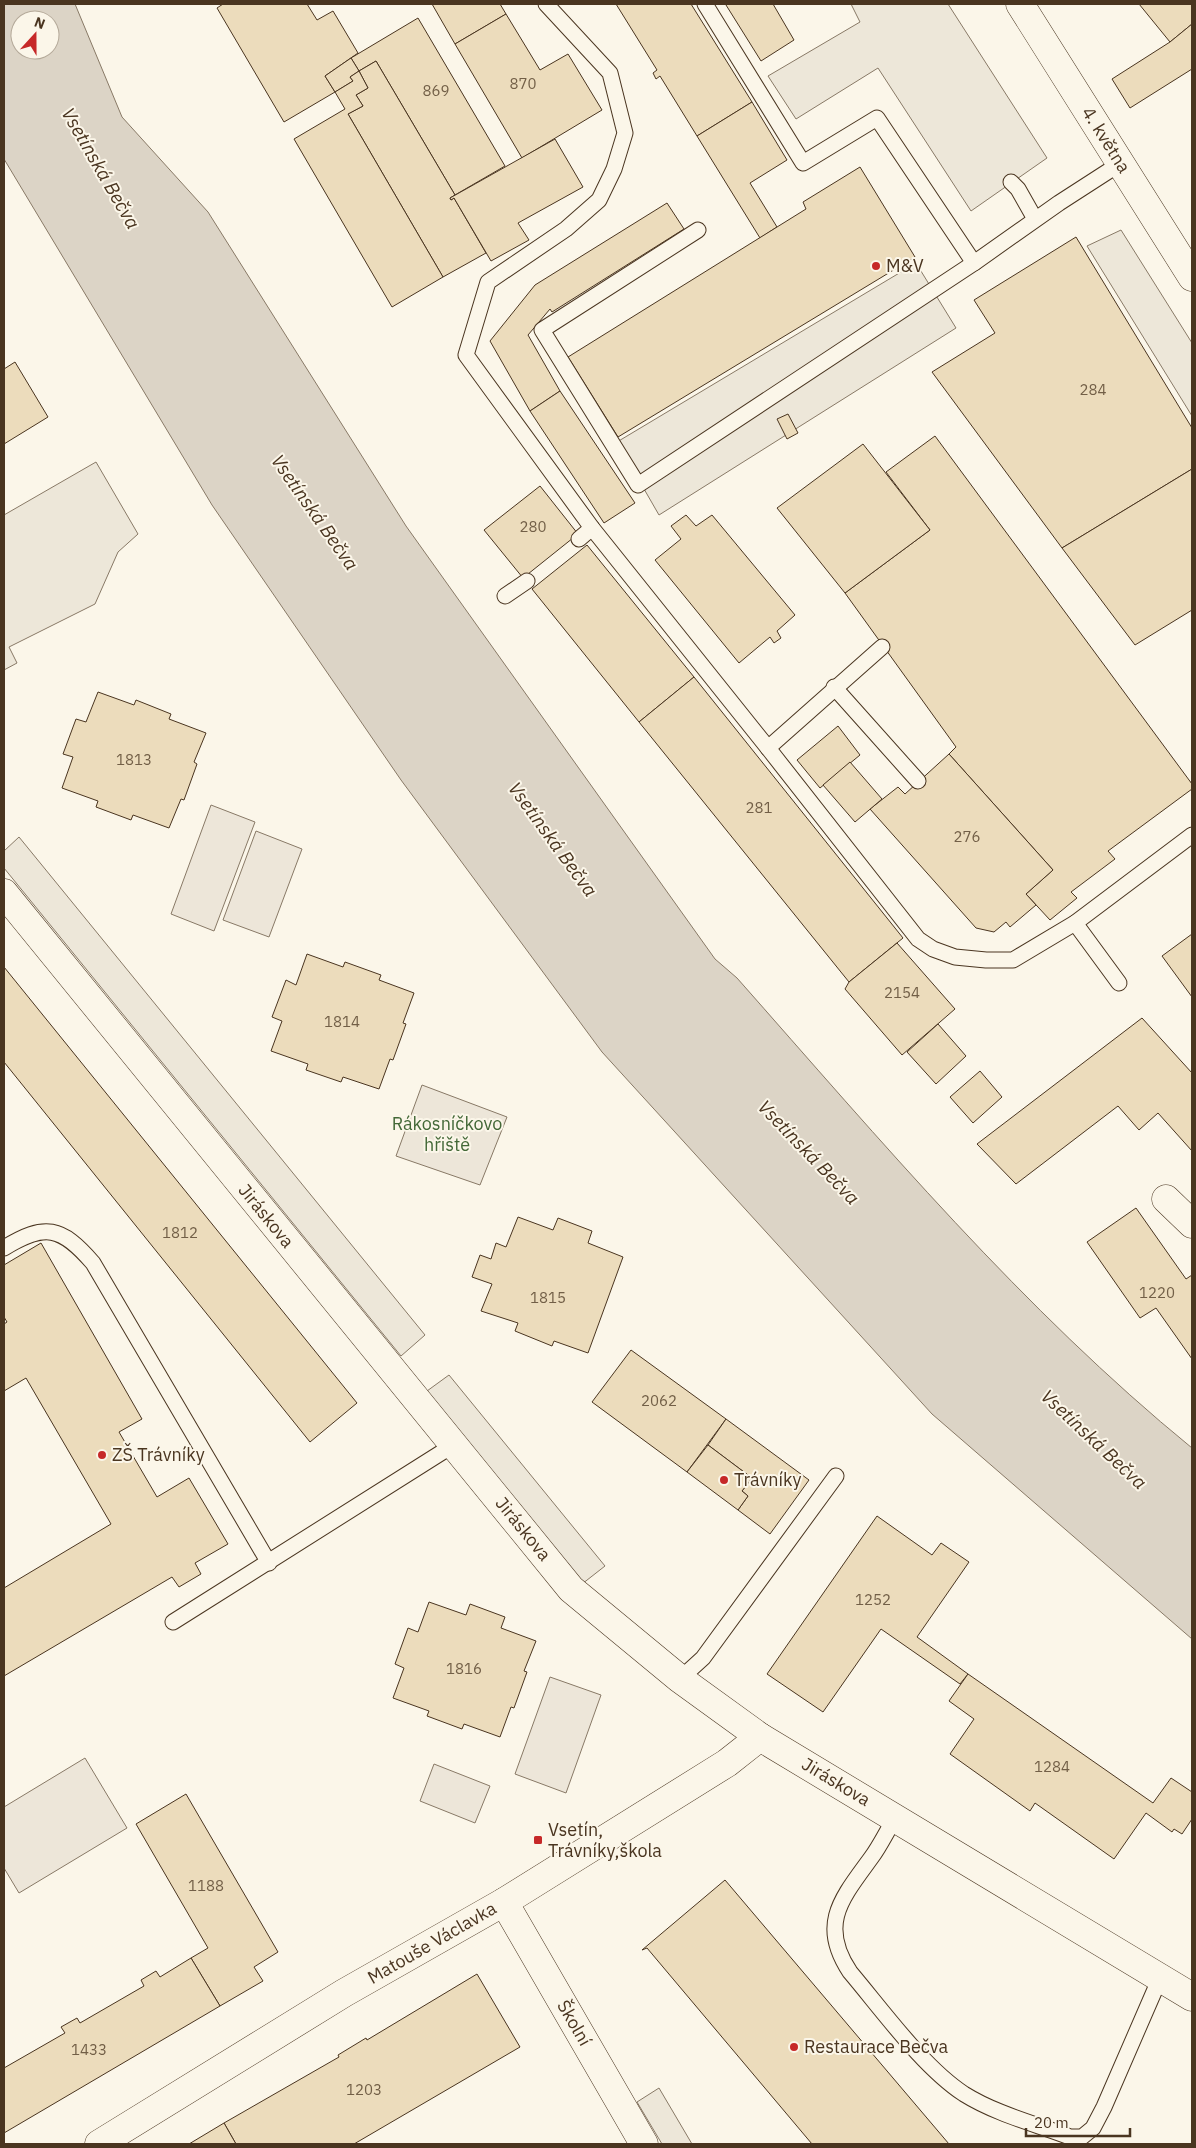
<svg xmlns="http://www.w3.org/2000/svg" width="1196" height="2148" font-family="'IBM Plex Sans',sans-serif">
<rect width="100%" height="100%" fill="#fbf6e9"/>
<g fill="#ede6d9" stroke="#887966">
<path d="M 211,805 L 255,822 L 214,931 L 171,914 Z"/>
<path d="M 256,831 L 302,849 L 269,937 L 223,920 Z"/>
<path d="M 422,1085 L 507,1117 L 480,1185 L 396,1156 Z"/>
<path d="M 550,1677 L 601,1695 L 566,1793 L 515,1774 Z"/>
<path d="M 85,1758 L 127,1828 L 19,1893 L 4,1868 L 4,1807 Z"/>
<path d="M 434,1764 L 490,1786 L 475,1823 L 420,1801 Z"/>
</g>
<g fill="#ede7d9" stroke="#887966">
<path d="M 851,4 L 948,4 L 1047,158 L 971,211 L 878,68 L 796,119 L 768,76 L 860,22 Z"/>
<path d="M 1121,230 L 1192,343 L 1192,416 L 1087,246 Z"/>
<path d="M 916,263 L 956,328 L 659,515 L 617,442 Z"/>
<path d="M 96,462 L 138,534 L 118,552 L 95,604 L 9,647 L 17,663 L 4,670 L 4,515 Z"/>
<path d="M 19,837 L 425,1335 L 401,1356 L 4,868 L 4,851 Z"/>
<path d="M 449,1375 L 605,1566 L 582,1584 L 427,1391 Z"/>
<path d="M 659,2088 L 692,2144 L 662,2144 L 637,2102 Z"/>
</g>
<path fill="#dcd4c6" stroke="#887966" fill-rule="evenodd" d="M 4,4 L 75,4 L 122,117 L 208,212 L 406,526 L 715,959 L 737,978 C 881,1141 1023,1310 1192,1448 L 1192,1639 L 932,1414 L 602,1052 L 401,780 L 212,505 L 4,159 ZM 20,20 L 50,20 L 50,50 L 20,50 Z"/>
<g fill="#ecdcbc" stroke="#4a3520">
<path d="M 223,4 L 307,4 L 317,20 L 333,11 L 358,53 L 325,76 L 335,92 L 284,122 L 217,8 Z"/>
<path d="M 432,4 L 500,4 L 506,14 L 455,44 Z"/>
<path d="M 616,4 L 691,4 L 752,102 L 697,136 L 660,76 L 656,79 L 653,73 L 657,70 Z"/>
<path d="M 728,4 L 773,4 L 794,40 L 761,61 L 726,5 Z"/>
<path d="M 1139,4 L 1192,4 L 1192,24 L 1170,42 Z"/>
<path d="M 506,14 L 540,70 L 568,54 L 602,110 L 522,158 L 455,44 Z"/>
<path d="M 418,18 L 505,166 L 455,195 L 376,61 L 359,71 L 351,58 Z"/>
<path d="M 1192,24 L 1192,69 L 1130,108 L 1112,79 L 1170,42 Z"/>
<path d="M 351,58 L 359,71 L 350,77 L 353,81 L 335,92 L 325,76 Z"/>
<path d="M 376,61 L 455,195 L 450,198 L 451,200 L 454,198 L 486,253 L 443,277 L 348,114 L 363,106 L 356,95 L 368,88 L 359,71 Z"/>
<path d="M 359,71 L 368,88 L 356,95 L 363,106 L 348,114 L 443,277 L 392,307 L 294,139 L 345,109 L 335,92 L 353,81 L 350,77 Z"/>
<path d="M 752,102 L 787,160 L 750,183 L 777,227 L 760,238 L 697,136 Z"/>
<path d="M 555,139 L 583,187 L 518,223 L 529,240 L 491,261 L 454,198 L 451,200 L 450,198 Z"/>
<path d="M 860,167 L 915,257 L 618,437 L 568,357 L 806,209 L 803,202 Z"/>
<path d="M 667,203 L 684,229 L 552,312 L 550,309 L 528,335 L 560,391 L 530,411 L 490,341 L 535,285 Z"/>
<path d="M 1076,237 L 1192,428 L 1192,469 L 1062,548 L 932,372 L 995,333 L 974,300 Z"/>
<path d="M 15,362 L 48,417 L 4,444 L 4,369 Z"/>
<path d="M 560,391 L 635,503 L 604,523 L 530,411 Z"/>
<path d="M 788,414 L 798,433 L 787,439 L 777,419 Z"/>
<path d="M 935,436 L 1192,784 L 1192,789 L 1108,851 L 1115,859 L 1071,892 L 1077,898 L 1050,920 L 1026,894 L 1053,870 L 949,754 L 956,747 L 845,593 L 930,530 L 886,472 Z"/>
<path d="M 863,444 L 930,530 L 845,593 L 777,508 Z"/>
<path d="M 1192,469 L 1192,610 L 1135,645 L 1062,548 Z"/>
<path d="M 540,486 L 578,534 L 523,578 L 484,530 Z"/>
<path d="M 686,515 L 696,526 L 712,515 L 795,615 L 777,631 L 781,638 L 774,643 L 770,637 L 739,663 L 655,560 L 681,539 L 671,526 Z"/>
<path d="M 587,545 L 694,677 L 639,722 L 532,589 Z"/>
<path d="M 694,677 L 903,938 L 849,982 L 639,722 Z"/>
<path d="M 98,692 L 134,705 L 136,700 L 171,714 L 169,719 L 206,733 L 194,762 L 197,764 L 184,800 L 181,799 L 169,828 L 133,815 L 131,820 L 96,807 L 98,801 L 62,788 L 73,757 L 63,754 L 76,719 L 86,722 Z"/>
<path d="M 838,726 L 860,755 L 820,788 L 797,760 Z"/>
<path d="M 949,754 L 1053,870 L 1026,894 L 1036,905 L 1010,927 L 1006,922 L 994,932 L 976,928 L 870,809 L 898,787 L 905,794 Z"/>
<path d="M 850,762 L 882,799 L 855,822 L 823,785 Z"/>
<path d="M 1192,934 L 1192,997 L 1162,956 Z"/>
<path d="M 897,943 L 955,1009 L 902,1055 L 845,989 L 849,982 Z"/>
<path d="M 307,954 L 343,967 L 345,962 L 381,975 L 379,980 L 414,993 L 403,1023 L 406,1024 L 393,1060 L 390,1059 L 379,1089 L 343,1077 L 341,1082 L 306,1070 L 308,1064 L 271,1051 L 282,1021 L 272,1017 L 286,980 L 296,985 Z"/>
<path d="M 4,967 L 357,1403 L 310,1442 L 4,1062 Z"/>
<path d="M 1142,1018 L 1192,1073 L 1192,1151 L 1158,1113 L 1139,1130 L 1118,1106 L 1016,1184 L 977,1144 Z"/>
<path d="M 938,1024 L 966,1056 L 936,1084 L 907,1052 Z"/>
<path d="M 980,1071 L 1002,1097 L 973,1123 L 950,1097 Z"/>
<path d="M 1136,1208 L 1186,1279 L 1192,1275 L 1192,1359 L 1156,1308 L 1140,1318 L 1087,1242 Z"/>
<path d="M 518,1217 L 553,1230 L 558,1218 L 592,1231 L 588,1243 L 623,1257 L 588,1353 L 554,1341 L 552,1346 L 515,1331 L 518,1323 L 481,1311 L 492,1284 L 472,1277 L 480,1255 L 491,1259 L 496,1243 L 506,1247 Z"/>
<path d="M 41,1243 L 142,1419 L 119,1432 L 157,1497 L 189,1478 L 228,1544 L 195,1563 L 201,1574 L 179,1587 L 172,1577 L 4,1676 L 4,1588 L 111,1524 L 26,1378 L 4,1391 L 4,1324 L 7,1322 L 4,1317 L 4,1265 Z"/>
<path d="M 631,1350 L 726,1419 L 687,1472 L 592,1402 Z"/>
<path d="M 726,1419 L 809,1480 L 770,1534 L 738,1510 L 748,1496 L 742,1491 L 752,1478 L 708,1445 Z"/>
<path d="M 708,1445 L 752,1478 L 742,1491 L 748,1496 L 738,1510 L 687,1472 Z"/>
<path d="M 877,1516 L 932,1555 L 941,1543 L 969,1562 L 917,1637 L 968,1674 L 960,1684 L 881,1629 L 823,1712 L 767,1674 Z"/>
<path d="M 429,1602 L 466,1615 L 470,1604 L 505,1617 L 501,1628 L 536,1641 L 524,1671 L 527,1672 L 514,1708 L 511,1707 L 500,1737 L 464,1724 L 462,1729 L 427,1716 L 429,1711 L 393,1698 L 404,1668 L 395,1664 L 408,1628 L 418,1632 Z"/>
<path d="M 968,1674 L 1153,1803 L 1171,1778 L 1192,1792 L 1192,1819 L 1182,1834 L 1174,1829 L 1172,1832 L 1146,1813 L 1114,1859 L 1035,1803 L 1030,1811 L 950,1754 L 974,1719 L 949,1701 Z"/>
<path d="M 186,1794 L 278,1952 L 254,1967 L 263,1981 L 220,2006 L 191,1958 L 208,1948 L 136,1824 Z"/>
<path d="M 725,1880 L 949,2144 L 812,2144 L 647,1948 L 642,1950 Z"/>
<path d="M 191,1958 L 220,2006 L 4,2133 L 4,2068 L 65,2033 L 61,2027 L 77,2018 L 80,2023 L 144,1986 L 141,1980 L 156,1971 L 160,1977 Z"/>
<path d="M 477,1974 L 520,2047 L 354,2144 L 236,2144 L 224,2123 L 339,2057 L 338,2055 L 366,2038 L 367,2040 Z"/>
<path d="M 224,2123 L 236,2144 L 189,2144 Z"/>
</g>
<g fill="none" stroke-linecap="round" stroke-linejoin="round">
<defs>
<g id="service">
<path d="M 546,4 L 610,73 L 625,133 L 614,169 L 599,200 L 566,229 L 488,282 L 466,355 L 592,528 L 768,748 L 918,939 L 933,949 L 955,957 L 986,960 L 1013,960 L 1075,923 L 1192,835"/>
<path d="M 705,4 L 803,163 L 877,118 L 974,263"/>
<path d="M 1011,182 L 1018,189 L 1035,219"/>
<path d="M 698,230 L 542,330 L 638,485 L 974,263 L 1059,203 L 1121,163"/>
<path d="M 579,539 L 592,528"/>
<path d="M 505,596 L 527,581"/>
<path d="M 834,687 L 918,781"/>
<path d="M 768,748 L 882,647"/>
<path d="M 1075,923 L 1119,983"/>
<path d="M 4,1248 C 45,1223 61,1226 93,1263 L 269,1563"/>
<path d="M 173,1622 L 455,1444"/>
<path d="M 680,1679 L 703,1658 L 836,1476"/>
<path d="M 895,1818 C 887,1831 880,1846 871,1858 C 842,1898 818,1924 850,1972 C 883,2011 923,2067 964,2094 C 996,2114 1036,2124 1070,2137 L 1082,2137 L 1093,2128 L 1104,2107 L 1160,1978"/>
</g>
<g id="minor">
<path d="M 4,893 L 571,1589 L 680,1679 L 760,1737 L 1192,1997"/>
<path d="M 1166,1199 L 1192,1224"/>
<path d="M 504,1902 L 644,2144"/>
<path d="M 99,2144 L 344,1993 L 504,1902 L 727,1763 L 760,1737"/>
</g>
<path id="tertiary" d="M 1020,4 L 1192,277"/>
</defs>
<use href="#service" stroke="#4a3520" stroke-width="17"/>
<use href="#minor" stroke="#4a3520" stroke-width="29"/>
<use href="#tertiary" stroke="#4a3520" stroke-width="29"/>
<use href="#service" stroke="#fbf6e9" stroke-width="15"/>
<use href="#minor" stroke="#fbf6e9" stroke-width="28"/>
<use href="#tertiary" stroke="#fbf6e9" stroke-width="28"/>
</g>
<g fill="#c62828" stroke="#fbf6e9" stroke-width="2">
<circle cx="876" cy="266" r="5"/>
<circle cx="102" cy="1455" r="5"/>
<circle cx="724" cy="1480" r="5"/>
<rect x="533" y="1835" width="10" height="10" rx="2.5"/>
<circle cx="794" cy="2047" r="5"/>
</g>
<g text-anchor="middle" stroke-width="4" stroke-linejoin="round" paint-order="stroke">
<g font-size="15" fill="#725f47">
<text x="523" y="89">870</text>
<text x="436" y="96">869</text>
<text x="1093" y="395">284</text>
<text x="533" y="532">280</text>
<text x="134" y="765">1813</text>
<text x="759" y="813">281</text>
<text x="967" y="842">276</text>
<text x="902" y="998">2154</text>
<text x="342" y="1027">1814</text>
<text x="180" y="1238">1812</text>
<text x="1157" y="1298">1220</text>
<text x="548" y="1303">1815</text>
<text x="659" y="1406">2062</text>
<text x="873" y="1605">1252</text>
<text x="464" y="1674">1816</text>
<text x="1052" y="1772">1284</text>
<text x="206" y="1891">1188</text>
<text x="89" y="2055">1433</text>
<text x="364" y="2095">1203</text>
</g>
<g font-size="18" fill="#4a3520" stroke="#fbf6e9">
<text transform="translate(1106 140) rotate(58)" y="6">4. května</text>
<text transform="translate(266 1216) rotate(51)" y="6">Jiráskova</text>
<text transform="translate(523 1529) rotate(51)" y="6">Jiráskova</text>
<text transform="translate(836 1782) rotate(31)" y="6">Jiráskova</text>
<text transform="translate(432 1943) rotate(-30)" y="6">Matouše Václavka</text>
<text transform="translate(574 2023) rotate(60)" y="6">Školní</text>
</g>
<g font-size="18" fill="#4a3520" stroke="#fbf6e9" text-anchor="start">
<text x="886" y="272">M&amp;V</text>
<text x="112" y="1461">ZŠ Trávníky</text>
<text x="734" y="1486">Trávníky</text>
<text x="548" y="1836">Vsetín,<tspan x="548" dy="21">Trávníky,škola</tspan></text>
<text x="804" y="2053">Restaurace Bečva</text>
</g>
<g font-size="18" fill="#436837" stroke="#fbf6e9">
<text x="447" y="1130">Rákosníčkovo<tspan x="447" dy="21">hřiště</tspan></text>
</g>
<g font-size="19" font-style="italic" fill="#4a3520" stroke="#fbf6e9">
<text transform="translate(101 168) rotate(60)" y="7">Vsetínská Bečva</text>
<text transform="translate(315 512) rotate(55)" y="7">Vsetínská Bečva</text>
<text transform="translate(553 839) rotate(54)" y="7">Vsetínská Bečva</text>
<text transform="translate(809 1152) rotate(46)" y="7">Vsetínská Bečva</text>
<text transform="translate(1094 1439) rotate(43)" y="7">Vsetínská Bečva</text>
</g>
</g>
<rect width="1196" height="2148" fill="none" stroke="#4a3520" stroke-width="10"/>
<g transform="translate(35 35) rotate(21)"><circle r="24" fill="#fbf6e9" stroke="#b4a999"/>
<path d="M0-4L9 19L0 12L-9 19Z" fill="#c62828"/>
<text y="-8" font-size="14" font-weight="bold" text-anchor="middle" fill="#4a3520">N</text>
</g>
<path d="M1026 2128v8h104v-8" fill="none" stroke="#4a3520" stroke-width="2.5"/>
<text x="1034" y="2128" font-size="15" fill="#4a3520" stroke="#fbf6e9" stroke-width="4" paint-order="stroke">20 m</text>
</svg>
